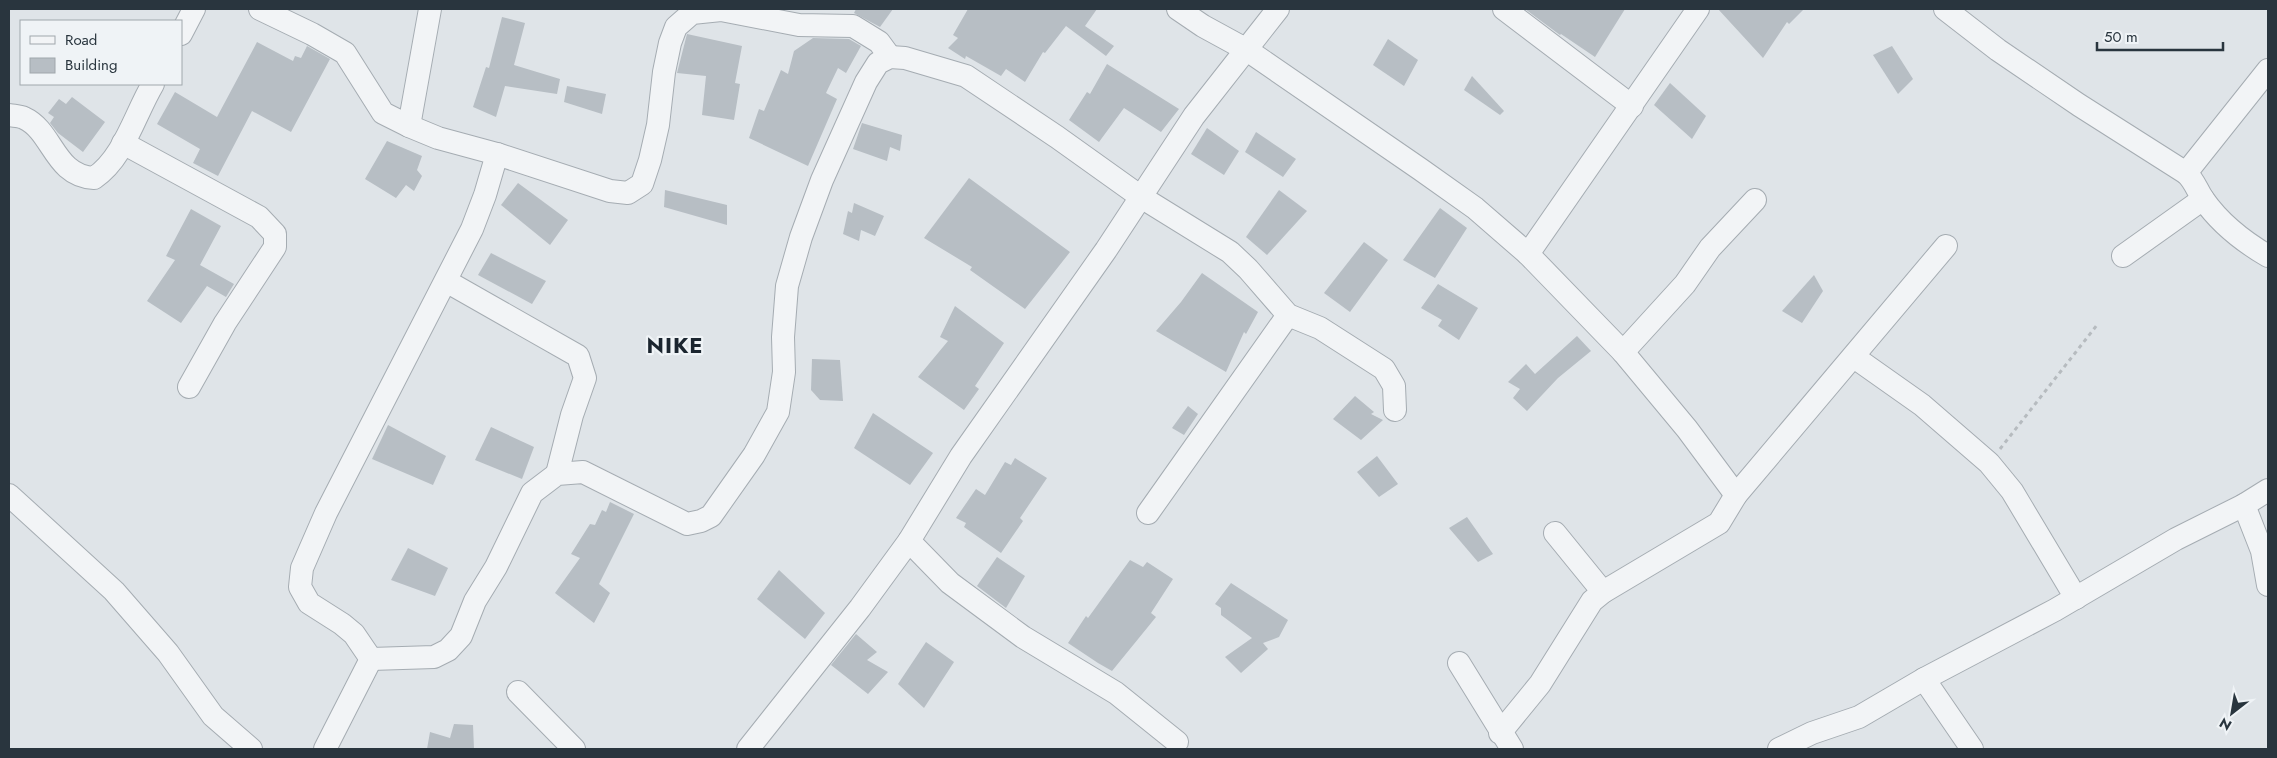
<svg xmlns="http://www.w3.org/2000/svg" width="2277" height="758" font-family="Jost,sans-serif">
<rect width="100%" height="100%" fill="#dfe4e8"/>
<g fill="#b7bec4">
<path d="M 856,9 L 893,9 L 880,27 L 854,13 Z"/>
<path d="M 968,9 L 1097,9 L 1085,26 L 1114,46 L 1106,56 L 1066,26 L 1045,53 L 1043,52 L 1025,82 L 1006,69 L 1001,76 L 966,56 L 965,59 L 948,48 L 958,38 L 953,35 Z"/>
<path d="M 1525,9 L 1625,9 L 1595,57 L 1561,34 L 1560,35 Z"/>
<path d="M 1718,9 L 1804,9 L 1789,24 L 1787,22 L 1763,58 Z"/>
<path d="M 502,17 L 525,23 L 514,65 L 560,79 L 557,94 L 505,86 L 496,117 L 473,107 L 486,67 L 489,68 Z"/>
<path d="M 687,34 L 742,46 L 735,83 L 740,84 L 734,120 L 702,115 L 706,76 L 677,73 Z"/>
<path d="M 813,38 L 849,39 L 861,46 L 846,73 L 838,68 L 826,93 L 837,99 L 808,166 L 749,138 L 759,109 L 764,111 L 781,70 L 788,74 L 794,51 Z"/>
<path d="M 1388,39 L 1418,60 L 1404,86 L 1373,65 Z"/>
<path d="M 257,42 L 293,61 L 295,56 L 301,58 L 307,46 L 330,59 L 291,132 L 252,111 L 218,176 L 193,163 L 200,149 L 157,124 L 175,92 L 217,117 Z"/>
<path d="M 1892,46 L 1913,79 L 1898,94 L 1873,55 Z"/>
<path d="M 1107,64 L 1179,109 L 1161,132 L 1124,108 L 1099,142 L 1069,120 L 1087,92 L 1090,94 Z"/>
<path d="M 1472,76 L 1504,111 L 1500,115 L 1464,90 Z"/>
<path d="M 1670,83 L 1706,116 L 1692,139 L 1654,105 Z"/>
<path d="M 567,86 L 606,94 L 602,114 L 564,102 Z"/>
<path d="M 72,97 L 105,122 L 83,152 L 58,133 L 50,123 L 54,117 L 48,113 L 59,99 L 66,104 Z"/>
<path d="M 862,123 L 902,135 L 900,151 L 890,147 L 887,161 L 853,149 Z"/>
<path d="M 1207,128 L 1239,151 L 1224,175 L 1191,154 Z"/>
<path d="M 1256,132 L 1296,159 L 1283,177 L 1245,152 Z"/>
<path d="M 387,141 L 422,156 L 417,170 L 422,176 L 414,191 L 406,185 L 396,198 L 365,179 Z"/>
<path d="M 969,178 L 1070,252 L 1025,309 L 970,270 L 972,267 L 924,238 Z"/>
<path d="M 518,183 L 568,220 L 550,245 L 501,205 Z"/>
<path d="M 665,190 L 727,205 L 727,225 L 664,207 Z"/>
<path d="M 1279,190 L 1307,211 L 1267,255 L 1246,237 Z"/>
<path d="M 854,203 L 884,216 L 875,236 L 861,230 L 859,241 L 843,234 L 848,211 L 852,213 Z"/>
<path d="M 1440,208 L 1467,228 L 1435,278 L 1403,260 Z"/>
<path d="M 191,209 L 221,226 L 200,265 L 234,284 L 226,297 L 207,286 L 181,323 L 147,301 L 175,260 L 166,256 Z"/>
<path d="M 1364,242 L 1388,260 L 1350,312 L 1324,293 Z"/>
<path d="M 491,253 L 546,281 L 532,304 L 478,275 Z"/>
<path d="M 1202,273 L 1258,312 L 1246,334 L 1244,332 L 1226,372 L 1156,331 L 1181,302 Z"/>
<path d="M 1814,275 L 1823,291 L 1802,323 L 1782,311 Z"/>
<path d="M 1438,284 L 1478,308 L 1459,340 L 1438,326 L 1442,320 L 1421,308 Z"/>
<path d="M 955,306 L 1004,343 L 975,386 L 979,389 L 964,410 L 918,377 L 948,341 L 940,337 Z"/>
<path d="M 1577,336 L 1591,351 L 1558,378 L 1527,411 L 1513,398 L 1520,389 L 1508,382 L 1526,364 L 1535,374 Z"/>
<path d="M 812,359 L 840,360 L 843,401 L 820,400 L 811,390 Z"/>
<path d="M 1355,396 L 1374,412 L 1371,414 L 1383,420 L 1361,440 L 1333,419 Z"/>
<path d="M 1188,406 L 1198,414 L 1184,435 L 1172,428 Z"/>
<path d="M 873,413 L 933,453 L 910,485 L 854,448 Z"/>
<path d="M 388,425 L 446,456 L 433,485 L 372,459 Z"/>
<path d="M 491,427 L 534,447 L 522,479 L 475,460 Z"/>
<path d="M 1377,456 L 1398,484 L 1379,497 L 1357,472 Z"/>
<path d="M 1015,458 L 1047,478 L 1020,518 L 1023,521 L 1001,553 L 964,527 L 966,523 L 956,518 L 976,489 L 985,495 L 1005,462 L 1011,465 Z"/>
<path d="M 610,502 L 634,514 L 599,584 L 610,593 L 594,623 L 555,593 L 580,558 L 571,554 L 590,524 L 595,525 L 602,510 L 606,512 Z"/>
<path d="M 1467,517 L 1493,554 L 1478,562 L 1449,528 Z"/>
<path d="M 408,548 L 448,568 L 435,596 L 391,580 Z"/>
<path d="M 997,557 L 1025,576 L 1006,608 L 977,586 Z"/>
<path d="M 1130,560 L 1143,567 L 1147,562 L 1173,579 L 1151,613 L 1156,617 L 1112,671 L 1098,663 L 1068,643 L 1086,616 L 1088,618 Z"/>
<path d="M 779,570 L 825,613 L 805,639 L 757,599 Z"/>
<path d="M 1231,583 L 1288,620 L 1279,637 L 1263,643 L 1268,649 L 1241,673 L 1225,657 L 1252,638 L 1221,615 L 1221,608 L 1215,604 Z"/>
<path d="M 856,634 L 877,652 L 867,660 L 888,672 L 868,694 L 831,665 Z"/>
<path d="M 926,642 L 954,662 L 924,708 L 898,684 Z"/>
<path d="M 454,724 L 473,725 L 474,749 L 427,749 L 430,732 L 450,738 Z"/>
</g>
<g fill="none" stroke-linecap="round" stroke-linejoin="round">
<defs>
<g id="minor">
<path d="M 260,9 L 312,34 L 345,53 L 383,113 L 409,126 L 438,138 L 497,154 L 610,191 L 628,193 L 642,184 L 650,160 L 658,125 L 664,72 L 670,43 L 676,27 L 692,13 L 721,10 L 799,25 L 853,26 L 879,42 L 890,57"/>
<path d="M 1178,9 L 1203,26 L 1247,50 L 1420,169 L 1475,208 L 1528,254 L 1623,352 L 1687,429 L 1736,495"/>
<path d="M 1504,9 L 1632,106"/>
<path d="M 1945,9 L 1998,50 L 2079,105 L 2186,173 C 2194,180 2197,190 2203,199 C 2219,222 2244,242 2268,256"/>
<path d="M 181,34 L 194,9"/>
<path d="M 9,115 C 14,116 20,116 24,118 C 53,131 54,176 94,178 C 124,158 135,114 153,84"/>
<path d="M 409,126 L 430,9"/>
<path d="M 123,143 L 259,217 L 275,234 L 275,247 L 225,323 L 189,387"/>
<path d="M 2186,173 L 2268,70"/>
<path d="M 1528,254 L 1698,9"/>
<path d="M 2123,256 L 2203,199"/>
<path d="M 446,281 L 578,356 L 585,378 L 572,415 L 557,474"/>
<path d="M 1623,352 L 1685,284 L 1710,248 L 1755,200"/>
<path d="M 1854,357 L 1922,405 L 1989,463 L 2012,491 L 2076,598"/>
<path d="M 9,495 L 114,591 L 168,653 L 213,716 L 251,749"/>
<path d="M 2244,505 L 2262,551 L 2268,585"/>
<path d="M 1148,513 L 1288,315"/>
<path d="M 1555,533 L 1603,592"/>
<path d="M 909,541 L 950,583 L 1023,637 L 1116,693 L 1177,742"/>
<path d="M 371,659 L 434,657 L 448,650 L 461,636 L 475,601 L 496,567 L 532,493 L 557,474 L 583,472 L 687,524 L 701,521 L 711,516 L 754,455 L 778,412 L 784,372 L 783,337 L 787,286 L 801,237 L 822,180 L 866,82 L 878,63 L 890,57 L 905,58 L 966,76 L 1057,137 L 1141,197 L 1230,252 L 1248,269 L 1288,315 L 1320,328 L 1384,369 L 1394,386 L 1395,410"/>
<path d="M 371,659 L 354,634 L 342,624 L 309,603 L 300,587 L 302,568 L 326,513 L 472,229 L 485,195 L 497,154"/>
<path d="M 1459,663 L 1512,749"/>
<path d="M 1924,679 L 1972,749"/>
<path d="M 518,692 L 574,749"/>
<path d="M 1500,733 L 1540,684 L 1592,601 L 1603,592 L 1719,523 L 1736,495 L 1946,246"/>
<path d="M 325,749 L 371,659"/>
<path d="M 748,749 L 860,608 L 909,541 L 961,456 L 1106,250 L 1194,116 L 1278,9"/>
<path d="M 1779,749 L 1812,733 L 1859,717 L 1924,679 L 2055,610 L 2176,539 L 2244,505 L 2268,490"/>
</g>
</defs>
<use href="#minor" stroke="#a5acb2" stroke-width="24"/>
<path stroke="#b6bbbf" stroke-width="3" stroke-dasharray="4 4" stroke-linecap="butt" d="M 2000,449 L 2097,325"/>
<use href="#minor" stroke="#f2f4f6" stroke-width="22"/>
</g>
<g text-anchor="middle" stroke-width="4.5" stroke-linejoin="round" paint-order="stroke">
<g font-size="22" font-weight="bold" letter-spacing="1" fill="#1b252f" stroke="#eff3f6">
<text x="675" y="353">NIKE</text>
</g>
</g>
<rect width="2277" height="758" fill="none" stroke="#29353e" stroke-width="20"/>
<rect x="20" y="20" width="162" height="65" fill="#eff3f6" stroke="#a0a7ac"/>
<rect x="30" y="36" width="25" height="8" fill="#f2f4f6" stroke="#a0a7ac"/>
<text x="65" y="45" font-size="15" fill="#29353e">Road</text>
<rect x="30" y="58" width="25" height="15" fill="#b7bec4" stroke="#a0a7ac"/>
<text x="65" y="70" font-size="15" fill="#29353e">Building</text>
<g transform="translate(2232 713) rotate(211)" stroke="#eff3f6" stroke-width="4" paint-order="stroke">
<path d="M0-4L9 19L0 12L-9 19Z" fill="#29353e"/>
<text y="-8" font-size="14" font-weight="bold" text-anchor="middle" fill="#29353e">N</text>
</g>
<path d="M2097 42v8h126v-8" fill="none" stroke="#29353e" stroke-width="2.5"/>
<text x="2104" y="42" font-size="15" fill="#29353e" stroke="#eff3f6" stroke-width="4" paint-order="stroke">50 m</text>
</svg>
